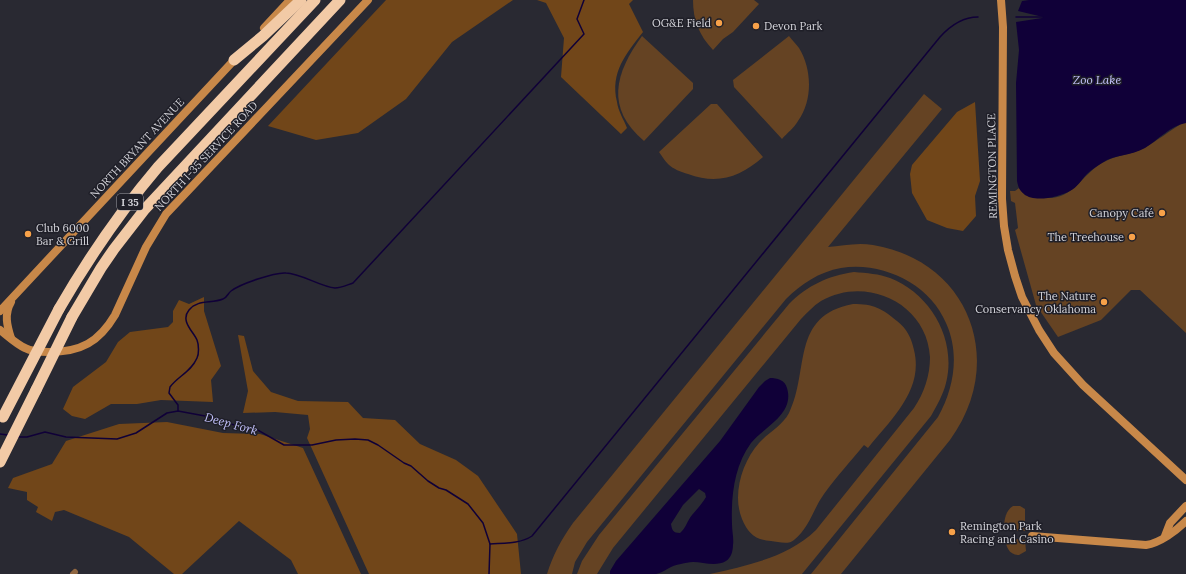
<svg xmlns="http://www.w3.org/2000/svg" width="1186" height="574" font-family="Lora,serif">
<rect width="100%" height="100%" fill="#292932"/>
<g fill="#654323">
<path d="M 693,0 L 754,0 L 759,4 L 733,32 L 723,39 L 713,50 C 699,35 693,20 693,0 Z"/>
<path d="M 642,36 L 693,83 L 693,89 L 644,141 C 605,108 615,73 642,36 Z"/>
<path d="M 789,36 C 792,40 796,44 799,48 C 812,69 813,100 798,121 C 794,128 787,133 782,139 L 734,87 L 733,80 Z"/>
<path d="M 924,94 L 942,109 L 828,247 C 842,246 857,242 873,245 C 970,261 1007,362 950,440 L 841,574 L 811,574 L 938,417 C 954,388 960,354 946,323 C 930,284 882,261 841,268 C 819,272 801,284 786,299 L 587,542 L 575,562 L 572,574 L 547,574 C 553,555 561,540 573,523 Z"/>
<path d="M 711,104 L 717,104 L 763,157 C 740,177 718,185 688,174 C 681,172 673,169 668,164 C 665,161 662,156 659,152 Z"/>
<path d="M 1183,123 L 1186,123 L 1186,333 L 1140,290 L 1131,290 L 1101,320 L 1058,337 L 1036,305 L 1015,230 L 1018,228 L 1015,203 L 1011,201 L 1010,191 L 1015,191 L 1019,188 L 1025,195 C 1033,196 1043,198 1052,198 C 1075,196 1085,171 1104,162 C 1116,155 1131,155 1144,148 C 1157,141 1169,131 1183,123 Z"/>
<path d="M 854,272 C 867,273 879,274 890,278 C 931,294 957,340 946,383 C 943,395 937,405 931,416 L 802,574 L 710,574 C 748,565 787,558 816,530 L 914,408 C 924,393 930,376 930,357 C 927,303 866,275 821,301 C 813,306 807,313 801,319 L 613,548 L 597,574 L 577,574 L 582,561 L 599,535 L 789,304 C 808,285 828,276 854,272 Z"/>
<path d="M 853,304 C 874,304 881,308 897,321 C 907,329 911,337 914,350 C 924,390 891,419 868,448 L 864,445 C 851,461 836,477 824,494 C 813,509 810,527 794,540 C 789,545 778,542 771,541 C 755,540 748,533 742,519 C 732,495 742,462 759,443 C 769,432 782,426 789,413 C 810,370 790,316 853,304 Z"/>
<path d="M 1013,506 L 1020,506 L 1025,509 L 1025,531 L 1004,530 C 1004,521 1005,511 1013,506 Z"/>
<path d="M 1005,538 L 1025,540 L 1026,551 L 1019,555 C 1009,555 1006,547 1005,538 Z"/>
</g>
<g fill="#714619">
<path d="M 386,0 L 513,0 L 452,42 L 406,99 L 358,133 L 316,140 L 268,126 Z"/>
<path d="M 537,0 L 633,0 L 629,4 L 643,32 C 626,54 610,72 617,102 C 618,111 624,120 627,128 L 621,134 L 561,77 L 564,38 L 546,3 Z"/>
<path d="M 975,102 L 980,181 L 975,196 L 976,216 L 963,231 L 947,228 L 927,220 L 912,193 L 910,174 L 912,165 L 957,112 Z"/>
<path d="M 204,297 L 204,311 L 221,366 L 211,380 L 213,402 L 161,400 L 137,404 L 111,404 L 85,419 L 72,416 L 63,409 L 73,387 L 106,362 L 118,342 L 130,332 L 168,327 L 173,322 L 173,311 L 179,300 L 189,304 Z"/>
<path d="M 238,335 L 244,336 L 253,371 L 271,392 L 298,401 L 348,402 L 363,418 L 395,420 L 420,444 L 456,460 L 478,476 L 517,534 L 521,574 L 369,574 L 307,438 L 310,429 L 308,415 L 275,412 L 243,413 L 248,391 Z"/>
<path d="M 167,422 L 223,433 L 260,434 L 303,448 L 361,574 L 298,574 L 291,560 L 239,521 L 182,574 L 174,574 L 129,537 L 64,510 L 55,512 L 52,521 L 36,512 L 38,507 L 27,500 L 27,492 L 8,488 L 13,478 L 52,464 L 66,441 L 119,424 Z"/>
</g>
<g fill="#100038" fill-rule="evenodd">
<path d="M 1029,0 L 1186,0 L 1186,123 C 1170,126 1158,140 1145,148 C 1131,156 1115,154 1102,163 C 1097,166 1091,170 1087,174 C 1082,179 1077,188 1070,191 C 1059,197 1034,203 1024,194 C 1019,190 1018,186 1017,181 L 1016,83 L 1019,50 L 1016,22 L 1042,18 L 1043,17 L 1018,11 L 1022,1 Z"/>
<path d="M 770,378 C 777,378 785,380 787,388 C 795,414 764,427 751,443 C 734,466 731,497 732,524 C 732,531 734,539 733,545 C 733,551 731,558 726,561 C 716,567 703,562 693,562 C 689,562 685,563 681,564 C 671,565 663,573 656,574 C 641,574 625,574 610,574 L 610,571 L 616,561 L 720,441 L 759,387 L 765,381 ZM 699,489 L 705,493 L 706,497 C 702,504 697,509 692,515 C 687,521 686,528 680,533 C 673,533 672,530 671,524 L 683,505 Z"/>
</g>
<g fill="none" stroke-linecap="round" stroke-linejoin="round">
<g stroke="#100038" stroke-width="1.5">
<path d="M 1016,17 L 1043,17"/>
<path d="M 178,411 L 178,405 L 169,393 L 170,387 C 178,376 191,372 197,358 C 199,354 199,345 197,340 C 193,331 180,321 189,310 C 198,299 211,304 223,299 C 227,298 228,293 231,291 C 240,284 275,272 286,273 C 300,273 321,287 335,288 C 341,288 347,285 353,283 L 584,34 L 577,19 L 584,0"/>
<path d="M 0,434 L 8,435"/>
<path d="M 18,437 L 27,437 L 45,432 L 66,437 L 117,439 L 136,433 L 167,413 L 178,411 L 205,416 L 241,427 L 254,428 L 284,445 L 312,445 L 336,440 L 355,439 L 368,440 L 378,445 L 404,463 L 411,466 L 428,481 L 439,488 L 446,490 L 468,504 L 483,523 L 490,544 L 489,574"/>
<path d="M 490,544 C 504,543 520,544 532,536 L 940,37 C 950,26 963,17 978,17"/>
</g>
<path stroke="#8f6641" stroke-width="6" d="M 73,574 L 75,572"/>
<g stroke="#c88849" stroke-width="8">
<path d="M 1001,0 L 1003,27 L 1002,199 L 1004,226 L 1008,250 L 1015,276 L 1022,297 L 1039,330 L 1054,353 L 1083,385 L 1186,480"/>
<path d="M 264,28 L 290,0"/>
<path d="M 11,302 C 4,314 7,326 11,338"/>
<path d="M 0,311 L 237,57"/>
<path d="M 0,330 C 8,336 16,344 25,348 C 32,352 41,352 49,352 C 81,352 99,342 115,315 L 146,247 L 166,214 L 368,0"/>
<path d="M 1032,536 L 1146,545 C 1160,543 1176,531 1186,521"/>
<path d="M 1165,536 L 1170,523 L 1186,506"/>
</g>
<g stroke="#f2caa6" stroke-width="11">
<path d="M 234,60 L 263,36 L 301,0"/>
<path d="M 59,309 C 89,257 119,213 158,167 L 315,0"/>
<path d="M 72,317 L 101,268 L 114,249 L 145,209 L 340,0"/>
<path d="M 0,462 L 36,390"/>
</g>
<g stroke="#f2caa6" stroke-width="11">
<path d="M 36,390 L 72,317"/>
<path d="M 3,417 L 59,309"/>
</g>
</g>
<g fill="#f7a149" stroke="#1f1f28" stroke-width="1.5">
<circle cx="719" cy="23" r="4"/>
<circle cx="756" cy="26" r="4"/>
<circle cx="1162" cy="213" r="4"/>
<circle cx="28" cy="234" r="4"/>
<circle cx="1132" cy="237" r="4"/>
<circle cx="1104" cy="302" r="4"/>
<circle cx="952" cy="532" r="4"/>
</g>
<g text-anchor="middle" stroke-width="3" stroke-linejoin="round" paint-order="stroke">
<rect fill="#1f1f28" stroke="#9e9ea5" stroke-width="1" x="117" y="194" width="26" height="16" rx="3"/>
<g font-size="10" font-weight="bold" fill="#d4d4da">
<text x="130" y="206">I 35</text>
</g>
<g font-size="11" fill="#d4d4da" stroke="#1f1f28" text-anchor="end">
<text x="711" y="27">OG&amp;E Field</text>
<text x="764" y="30" text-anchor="start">Devon Park</text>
<text x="1154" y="217">Canopy Café</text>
<text x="36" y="232" text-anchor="start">Club 6000<tspan x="36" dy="13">Bar &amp; Grill</tspan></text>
<text x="1124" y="241">The Treehouse</text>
<text x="1096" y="300">The Nature<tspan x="1096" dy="13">Conservancy Oklahoma</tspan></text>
<text x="960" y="530" text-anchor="start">Remington Park<tspan x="960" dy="13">Racing and Casino</tspan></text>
</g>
<g font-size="11" fill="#d4d4da" stroke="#1f1f28">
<text transform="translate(137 148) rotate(-47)" y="4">NORTH BRYANT AVENUE</text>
<text transform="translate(206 156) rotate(-47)" y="4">NORTH I-35 SERVICE ROAD</text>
<text transform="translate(992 166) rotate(-91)" y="4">REMINGTON PLACE</text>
</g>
<g font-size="12" font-style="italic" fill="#c3c1fb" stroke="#1f1f28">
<text x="1097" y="84">Zoo Lake</text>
<text transform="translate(231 424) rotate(15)" y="4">Deep Fork</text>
</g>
</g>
</svg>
